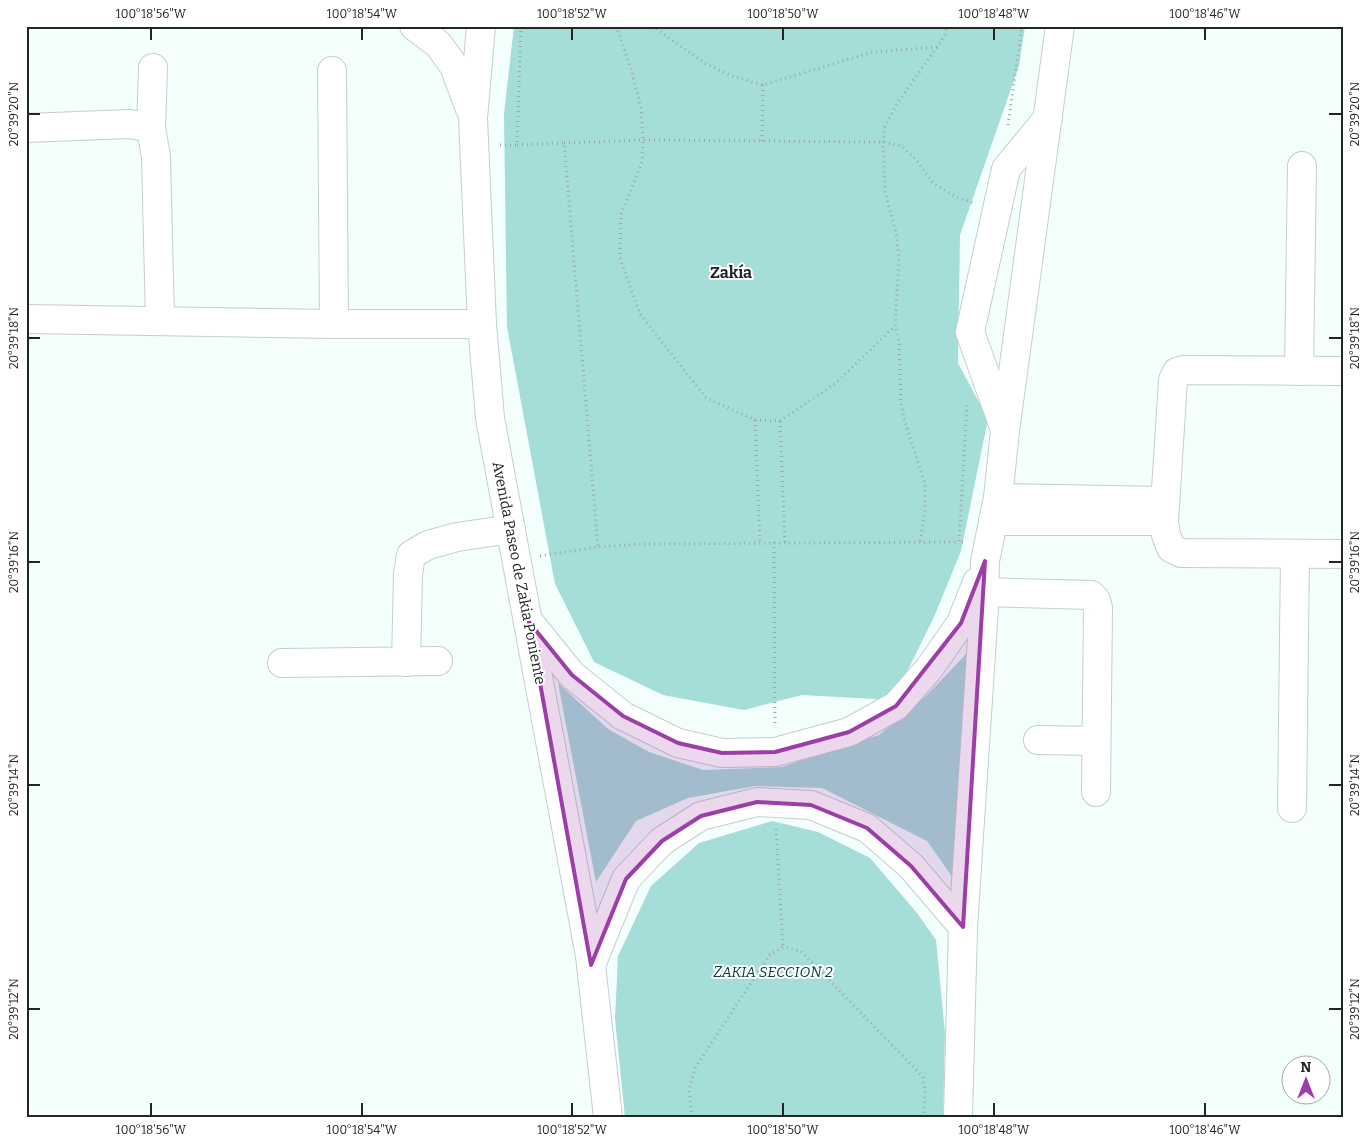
<svg xmlns="http://www.w3.org/2000/svg" width="1369" height="1143" font-family="Bitter,serif">
<rect width="100%" height="100%" fill="#f3fffd"/>
<g fill="#a5ddd8">
<path d="M 514,26 L 1025,26 L 1019,66 L 960,235 L 958,363 L 988,419 L 961,551 L 934,617 L 893,700 L 802,695 L 744,710 L 663,695 L 594,662 L 555,584 L 507,327 L 504,114 Z"/>
<path d="M 967,653 L 953,878 L 927,841 L 822,788 L 755,786 L 688,798 L 636,821 L 596,882 L 558,683 L 608,729 L 649,752 L 703,770 L 781,767 L 879,735 L 927,695 Z"/>
<path d="M 772,821 L 818,832 L 870,858 L 917,913 L 936,940 L 945,1033 L 943,1117 L 625,1117 L 615,1019 L 618,956 L 651,886 L 699,843 Z"/>
</g>
<g fill="none" stroke-linecap="round" stroke-linejoin="round">
<defs>
<g id="minor">
<path d="M 414,26 L 438,44 L 454,66 L 470,109"/>
<path d="M 481,26 L 473,118 L 482,324 L 490,418 L 590,956 L 608,1117"/>
<path d="M 332,71 L 334,324"/>
<path d="M 26,128 L 130,124 L 151,128 L 156,157 L 160,320"/>
<path d="M 151,128 L 153,68"/>
<path d="M 26,319 L 334,324 L 482,324"/>
<path d="M 1299,371 L 1302,166"/>
<path d="M 1343,371 L 1184,370 L 1177,372 L 1173,380 L 1164,521 L 1166,535 L 1171,548 L 1181,553 L 1343,554"/>
<path d="M 1004,427 L 970,332 L 1006,169 L 1048,118"/>
<path d="M 998,498 L 1164,501"/>
<path d="M 993,521 L 1164,521"/>
<path d="M 984,592 L 1091,595 L 1096,600 L 1098,608 L 1096,792"/>
<path d="M 530,623 L 572,675 L 623,716 L 678,743 L 722,753 L 775,752 L 849,732 L 896,706 L 928,670 L 961,623 L 977,582"/>
<path d="M 406,662 L 408,574 L 411,555 L 428,545 L 457,537 L 511,529"/>
<path d="M 282,663 L 438,661"/>
<path d="M 1038,740 L 1096,741"/>
<path d="M 1292,808 L 1295,554"/>
<path d="M 591,965 L 626,879 L 662,841 L 701,816 L 757,802 L 811,805 L 867,828 L 911,866 L 963,927"/>
<path d="M 958,1117 L 963,927 L 984,608 L 985,561 L 998,498 L 1005,431 L 1060,26"/>
</g>
</defs>
<use href="#minor" stroke="#c4cfcd" stroke-width="30"/>
<g stroke="#9fa7a6" stroke-width="3" stroke-dasharray="1 4" stroke-linecap="butt">
<path d="M 616,26 L 631,69 L 641,108 L 643,140 L 642,162 L 621,214 L 620,258 L 640,314 L 706,398 L 755,420 L 780,421 L 836,383 L 895,326"/>
<path d="M 652,26 L 706,64 L 732,76 L 763,85 L 873,52 L 937,47 L 945,35 L 947,26"/>
<path d="M 1008,125 L 1022,26"/>
<path d="M 762,141 L 763,85"/>
<path d="M 564,143 L 643,140 L 883,142 L 902,146 L 917,161 L 933,183 L 956,197 L 974,203"/>
<path d="M 500,145 L 517,145 L 521,26"/>
<path d="M 517,145 L 564,143 L 598,547"/>
<path d="M 755,420 L 760,542"/>
<path d="M 780,421 L 785,542"/>
<path d="M 920,541 L 925,512 L 925,484 L 905,422 L 901,403 L 899,342 L 895,326 L 899,260 L 896,232 L 885,192 L 883,142 L 885,127 L 896,105 L 937,47"/>
<path d="M 774,542 L 775,726"/>
<path d="M 963,542 L 959,542 L 967,404"/>
<path d="M 540,556 L 598,547 L 642,544 L 959,542"/>
<path d="M 776,829 L 783,947"/>
<path d="M 692,1117 L 689,1089 L 695,1068 L 770,954 L 783,947 L 801,951 L 923,1077 L 925,1089 L 924,1117"/>
</g>
<use href="#minor" stroke="#fff" stroke-width="28"/>
</g>
<path fill="#9c3ea7" fill-opacity="0.2" stroke="#9c3ea7" stroke-width="4" stroke-linejoin="round" d="M 985,561 L 963,927 L 911,866 L 867,828 L 811,805 L 757,802 L 701,816 L 662,841 L 626,879 L 591,965 L 529,622 L 572,675 L 623,716 L 678,743 L 722,753 L 775,752 L 849,732 L 896,706 L 961,623 Z"/>
<path fill="none" stroke="#222625" stroke-width="2" d="M 151,28 L 151,40M 362,28 L 362,40M 572,28 L 572,40M 783,28 L 783,40M 994,28 L 994,40M 1205,28 L 1205,40M 28,114 L 40,114M 1329,114 L 1342,114M 28,338 L 40,338M 1329,338 L 1342,338M 28,562 L 40,562M 1329,562 L 1342,562M 28,785 L 40,785M 1329,785 L 1342,785M 28,1009 L 40,1009M 1329,1009 L 1342,1009M 151,1103 L 151,1116M 362,1103 L 362,1116M 572,1103 L 572,1116M 783,1103 L 783,1116M 994,1103 L 994,1116M 1205,1103 L 1205,1116"/>
<g text-anchor="middle" stroke-width="4" stroke-linejoin="round" paint-order="stroke">
<g font-size="15" fill="#222625" stroke="#fff">
<text transform="translate(519 573) rotate(79)" y="5">Avenida Paseo de Zakia Poniente</text>
</g>
<g font-size="15" font-style="italic" fill="#073d3a" stroke="#fff">
<text x="773" y="977">ZAKIA SECCION 2</text>
</g>
<g font-size="16" font-weight="bold" fill="#222625" stroke="#fff">
<text x="731" y="278">Zakía</text>
</g>
</g>
<rect width="1369" height="1143" fill="none" stroke="#ffffff" stroke-width="55"/>
<g transform="translate(1306 1080)"><circle r="24" fill="#ffffff" stroke="#a7a8a8"/>
<path d="M0-4L9 19L0 12L-9 19Z" fill="#9c3ea7"/>
<text y="-8" font-size="14" font-weight="bold" text-anchor="middle" fill="#222625">N</text>
</g>
<rect x="28" y="28" width="1314" height="1088" fill="none" stroke="#222625" stroke-width="2"/>
<g font-size="12" text-anchor="middle" fill="#222625">
<text x="151" y="18">100°18'56"W</text>
<text x="362" y="18">100°18'54"W</text>
<text x="572" y="18">100°18'52"W</text>
<text x="783" y="18">100°18'50"W</text>
<text x="994" y="18">100°18'48"W</text>
<text x="1205" y="18">100°18'46"W</text>
<text transform="translate(14 114) rotate(-90)" y="4">20°39'20"N</text>
<text transform="translate(1355 114) rotate(-90)" y="4">20°39'20"N</text>
<text transform="translate(14 338) rotate(-90)" y="4">20°39'18"N</text>
<text transform="translate(1355 338) rotate(-90)" y="4">20°39'18"N</text>
<text transform="translate(14 562) rotate(-90)" y="4">20°39'16"N</text>
<text transform="translate(1355 562) rotate(-90)" y="4">20°39'16"N</text>
<text transform="translate(14 785) rotate(-90)" y="4">20°39'14"N</text>
<text transform="translate(1355 785) rotate(-90)" y="4">20°39'14"N</text>
<text transform="translate(14 1009) rotate(-90)" y="4">20°39'12"N</text>
<text transform="translate(1355 1009) rotate(-90)" y="4">20°39'12"N</text>
<text x="151" y="1134">100°18'56"W</text>
<text x="362" y="1134">100°18'54"W</text>
<text x="572" y="1134">100°18'52"W</text>
<text x="783" y="1134">100°18'50"W</text>
<text x="994" y="1134">100°18'48"W</text>
<text x="1205" y="1134">100°18'46"W</text>
</g>
</svg>
